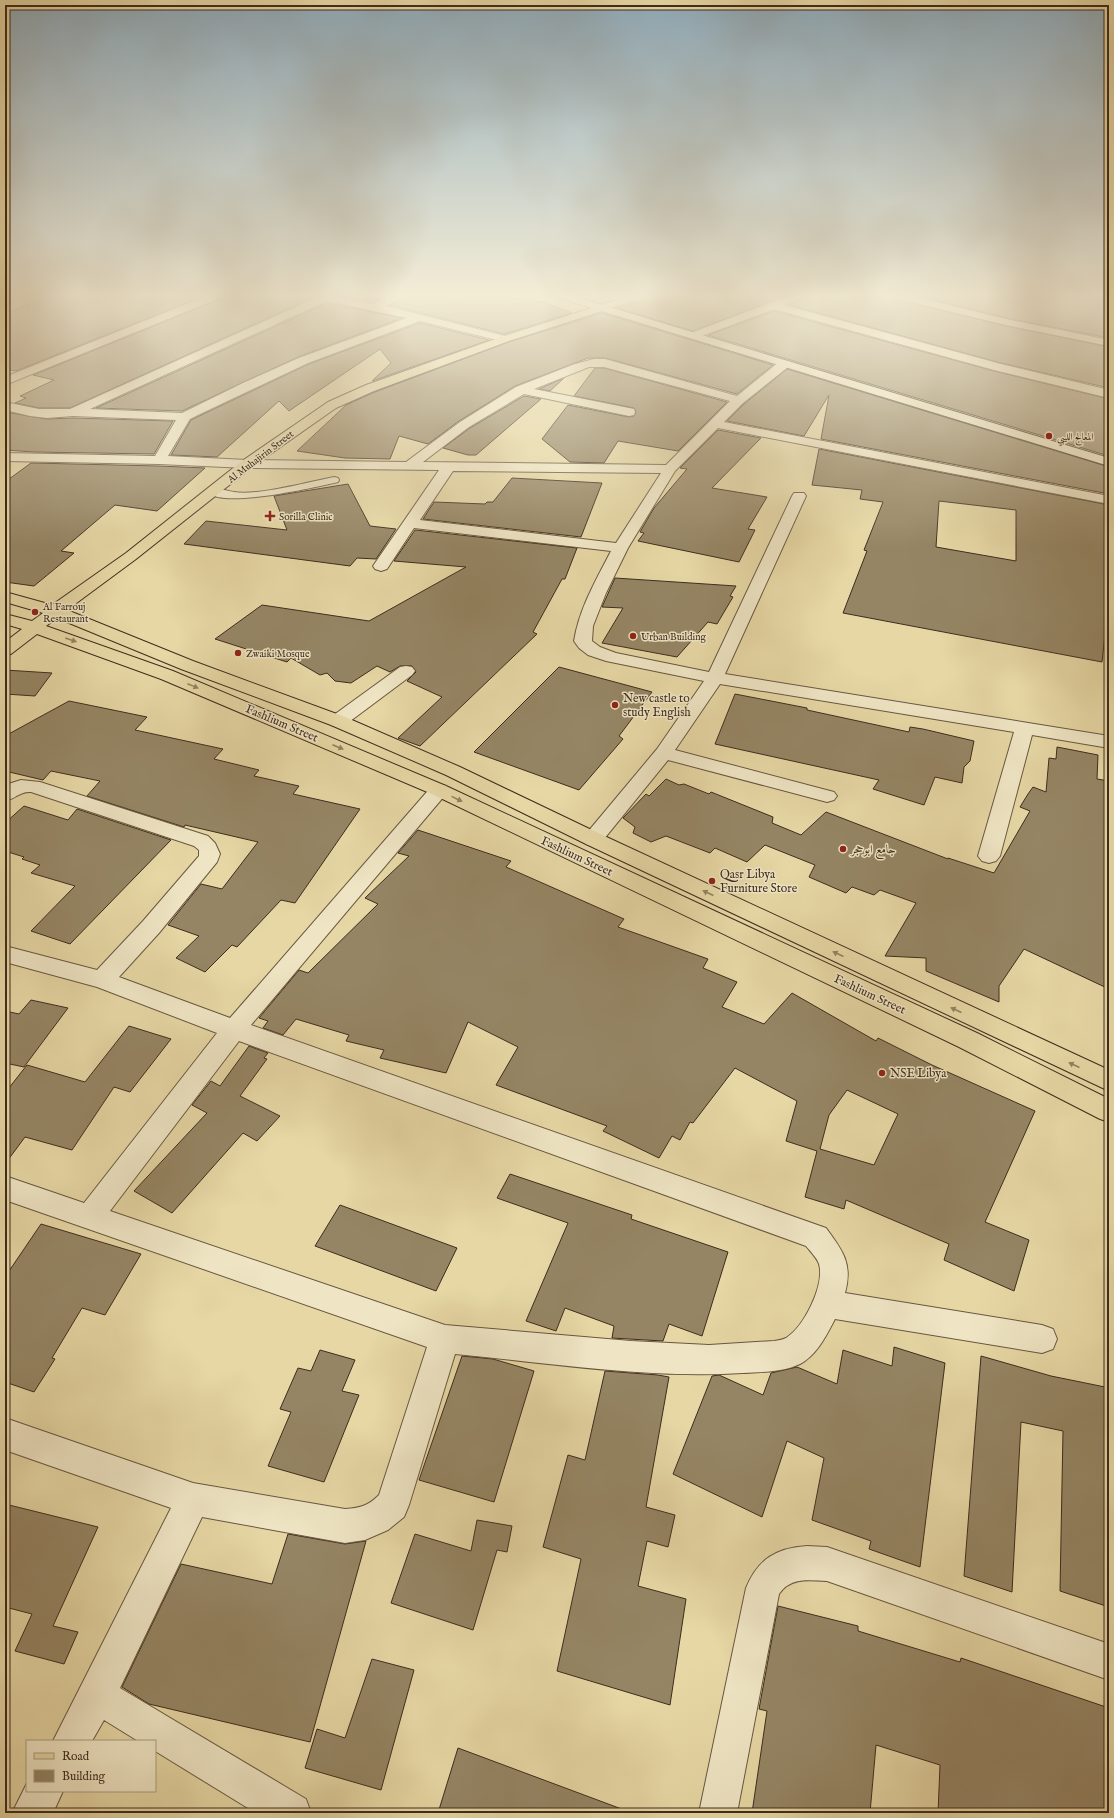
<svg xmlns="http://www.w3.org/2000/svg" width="1114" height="1818" font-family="'IM FELL English',Amiri,serif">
<rect width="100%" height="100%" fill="#e6d7a4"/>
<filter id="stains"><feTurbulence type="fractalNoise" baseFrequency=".005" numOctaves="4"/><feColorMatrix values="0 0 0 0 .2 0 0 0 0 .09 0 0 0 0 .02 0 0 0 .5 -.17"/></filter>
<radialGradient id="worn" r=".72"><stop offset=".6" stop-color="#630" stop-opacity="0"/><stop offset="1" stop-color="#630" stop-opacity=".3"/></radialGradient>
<g fill="#958564" stroke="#3e2c1e" fill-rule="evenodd">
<path d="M 59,293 L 100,293 L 133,299 L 147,293 L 211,293 L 16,371 L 5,369 L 5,313 Z"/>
<path d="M 229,293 L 306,293 L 307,296 L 312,298 L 70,408 L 39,408 L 15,403 L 26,398 L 20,396 L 54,380 L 33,375 L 228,296 Z"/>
<path d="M 327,293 L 392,293 L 374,302 Z"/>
<path d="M 408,293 L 436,293 L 458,299 L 474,293 L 482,293 L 543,302 L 572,313 L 504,334 L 390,305 L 407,296 Z"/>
<path d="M 674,293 L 793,293 L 693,331 L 617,308 Z"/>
<path d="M 811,293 L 881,293 L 883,296 L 1006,326 L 1109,347 L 1109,388 L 1001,363 L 789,305 L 810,296 Z"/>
<path d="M 904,293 L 1070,293 L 1109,298 L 1109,338 L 1006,318 Z"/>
<path d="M 327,303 L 402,318 L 298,357 L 182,411 L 96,408 Z"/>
<path d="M 774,311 L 994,371 L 1109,399 L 1109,456 L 708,335 Z"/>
<path d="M 602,313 L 773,365 L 737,394 L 605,358 L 588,358 L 515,386 L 459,421 L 428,444 L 399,436 L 390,459 L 345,458 L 297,451 L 346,405 L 375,392 L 509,342 Z"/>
<path d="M 420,323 L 489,340 L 372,381 L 391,363 L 380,349 L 289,411 L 279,401 L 217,457 L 171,455 L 191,420 L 309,364 Z"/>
<path d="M 595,368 L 604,368 L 727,402 L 678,451 L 618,441 L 604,463 L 570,462 L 542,439 L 568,405 L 629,417 L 634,416 L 636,412 L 634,408 L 574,396 Z"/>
<path d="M 787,369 L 1109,467 L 1109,494 L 821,439 L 829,395 L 804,436 L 727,421 L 744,404 Z"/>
<path d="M 564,378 L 550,391 L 539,389 Z"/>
<path d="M 524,396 L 541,399 L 476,455 L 468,455 L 443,448 L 470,428 Z"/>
<path d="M 5,412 L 47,419 L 73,418 L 173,421 L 154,454 L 34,452 L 5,450 Z"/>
<path d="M 718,430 L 761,438 L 712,488 L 767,497 L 748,529 L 755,530 L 739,562 L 638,541 L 644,533 L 640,532 L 654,508 L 687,469 L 680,468 Z"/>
<path d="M 819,449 L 1109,505 L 1109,625 L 1106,625 L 1102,662 L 843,613 L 867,551 L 864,550 L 883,502 L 860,499 L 862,490 L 812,485 ZM 939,501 L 1016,510 L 1016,561 L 936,547 Z"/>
<path d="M 31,463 L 159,466 L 205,468 L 157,511 L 115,505 L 61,551 L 74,553 L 34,586 L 5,582 L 5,482 Z"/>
<path d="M 512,478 L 602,483 L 581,537 L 423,519 L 434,502 L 485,504 L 487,502 L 493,502 Z"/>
<path d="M 348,484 L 370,526 L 396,529 L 376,559 L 357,558 L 350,566 L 184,544 L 206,521 L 287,530 L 274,496 Z"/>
<path d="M 415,530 L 577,548 L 565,579 L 562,579 L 533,632 L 537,634 L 420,746 L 398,738 L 442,697 L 407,681 L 416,672 L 412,666 L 400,666 L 390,672 L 377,666 L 351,683 L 335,681 L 327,673 L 320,675 L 291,658 L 287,662 L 215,639 L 262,605 L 369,621 L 466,567 L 394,561 Z"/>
<path d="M 615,578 L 736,586 L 730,596 L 733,597 L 717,624 L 708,622 L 677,657 L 602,643 L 623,608 L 602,607 Z"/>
<path d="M 559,667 L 652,692 L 619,736 L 623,739 L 579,790 L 474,752 Z"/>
<path d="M 5,670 L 52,673 L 35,696 L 5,694 Z"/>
<path d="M 735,694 L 807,708 L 807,710 L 909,732 L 910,727 L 923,729 L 974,741 L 970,761 L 964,767 L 962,783 L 935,777 L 924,805 L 873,789 L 879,780 L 715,744 Z"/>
<path d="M 69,701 L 147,717 L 135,730 L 223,749 L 214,759 L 259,770 L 254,776 L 299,786 L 293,794 L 360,809 L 295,903 L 281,900 L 237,947 L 232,945 L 205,972 L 176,958 L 199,936 L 168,925 L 201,884 L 222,889 L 258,842 L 185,825 L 184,827 L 87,796 L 100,781 L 51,771 L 43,780 L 5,771 L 5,736 Z"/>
<path d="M 1057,747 L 1098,755 L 1097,779 L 1109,781 L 1109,989 L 1024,949 L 999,986 L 999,1002 L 926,971 L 926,958 L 885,956 L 916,903 L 880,890 L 874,895 L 852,887 L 846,893 L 809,877 L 815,865 L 765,845 L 747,862 L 715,848 L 710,853 L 666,836 L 651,842 L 633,833 L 635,827 L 623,818 L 646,794 L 649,796 L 666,779 L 679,785 L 684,784 L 709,794 L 711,792 L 773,817 L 772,823 L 801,835 L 826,812 L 948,859 L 948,858 L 994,873 L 1030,811 L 1020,807 L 1028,794 L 1033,787 L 1046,792 L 1049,758 L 1056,759 Z"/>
<path d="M 24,806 L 68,820 L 77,809 L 171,840 L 70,944 L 31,931 L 75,886 L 31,873 L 40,865 L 22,859 L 24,857 L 5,851 L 5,823 Z"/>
<path d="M 418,830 L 511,861 L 506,867 L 624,919 L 618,927 L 708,959 L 703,968 L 737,982 L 722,1007 L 764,1024 L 792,993 L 876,1041 L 878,1038 L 932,1065 L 1035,1111 L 985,1222 L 1029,1240 L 1014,1291 L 944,1260 L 949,1244 L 846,1200 L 844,1209 L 805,1197 L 817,1151 L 786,1141 L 797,1101 L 735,1068 L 693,1123 L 690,1122 L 680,1140 L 672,1136 L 659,1158 L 603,1131 L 607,1126 L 496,1085 L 518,1047 L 468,1022 L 446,1073 L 380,1058 L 384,1050 L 346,1041 L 349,1035 L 296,1019 L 283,1035 L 263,1028 L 268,1021 L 259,1018 L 299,970 L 308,973 L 378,904 L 365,898 L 409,856 L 398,853 ZM 847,1090 L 898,1114 L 874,1165 L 820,1149 L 829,1115 Z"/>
<path d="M 31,1000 L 68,1008 L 24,1067 L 5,1063 L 5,1011 L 19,1014 Z"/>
<path d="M 129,1026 L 171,1039 L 130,1092 L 114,1087 L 72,1150 L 25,1137 L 5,1164 L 5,1093 L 27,1065 L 85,1082 Z"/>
<path d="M 249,1046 L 268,1053 L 264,1058 L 267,1059 L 240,1096 L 280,1116 L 257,1141 L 243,1133 L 172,1213 L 134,1191 L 207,1113 L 192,1105 L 211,1081 L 220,1086 Z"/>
<path d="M 510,1174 L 632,1215 L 631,1219 L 728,1252 L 702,1336 L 669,1324 L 663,1341 L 612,1338 L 614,1326 L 565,1308 L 556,1331 L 526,1321 L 568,1223 L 497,1198 Z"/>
<path d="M 340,1205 L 457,1248 L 436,1291 L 315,1246 Z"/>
<path d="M 41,1224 L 141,1254 L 105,1315 L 82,1308 L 52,1358 L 55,1359 L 34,1392 L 5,1382 L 5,1277 Z"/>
<path d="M 894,1347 L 945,1363 L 920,1567 L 869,1549 L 871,1541 L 812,1520 L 824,1458 L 787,1441 L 762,1517 L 673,1474 L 712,1376 L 719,1375 L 763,1395 L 771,1373 L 797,1367 L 837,1384 L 843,1350 L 892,1366 Z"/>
<path d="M 320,1350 L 355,1360 L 342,1391 L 359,1395 L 324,1482 L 268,1466 L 291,1412 L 280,1409 L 298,1368 L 311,1371 Z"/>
<path d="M 462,1356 L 493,1359 L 534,1371 L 494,1502 L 419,1480 Z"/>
<path d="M 981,1356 L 1051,1376 L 1105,1387 L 1109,1421 L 1109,1607 L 1060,1591 L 1063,1431 L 1021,1422 L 1012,1592 L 964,1576 Z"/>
<path d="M 605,1371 L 658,1375 L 669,1377 L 646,1507 L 675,1515 L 668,1547 L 647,1541 L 638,1586 L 686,1599 L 670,1705 L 557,1671 L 581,1559 L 543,1547 L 568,1455 L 585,1460 Z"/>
<path d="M 5,1504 L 98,1527 L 53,1626 L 78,1632 L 64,1664 L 15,1651 L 32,1614 L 5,1607 Z"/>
<path d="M 477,1520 L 512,1526 L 507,1552 L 497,1550 L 473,1630 L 391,1603 L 415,1534 L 471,1551 Z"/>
<path d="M 288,1534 L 345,1544 L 366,1541 L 310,1742 L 149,1704 L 122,1687 L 181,1564 L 272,1584 Z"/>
<path d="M 778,1606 L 858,1626 L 858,1631 L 960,1662 L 961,1658 L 1109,1708 L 1109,1813 L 938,1813 L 940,1765 L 876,1745 L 870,1813 L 752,1813 L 767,1711 L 759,1709 Z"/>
<path d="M 372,1659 L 414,1670 L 381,1790 L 305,1768 L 317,1729 L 345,1738 Z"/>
<path d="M 458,1748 L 627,1811 L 627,1813 L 438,1813 Z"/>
</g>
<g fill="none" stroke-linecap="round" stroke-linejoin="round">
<defs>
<path id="service" d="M 334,477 L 338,478 L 339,480 L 338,482 C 316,487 222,509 208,492 C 213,486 227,491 234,492 C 258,496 308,482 334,477 Z"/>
<g id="minor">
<path d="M 214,293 L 228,293 L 227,295 L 5,385 L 5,377 Z"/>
<path d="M 307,293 L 322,293 L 344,299 L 374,304 L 395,293 L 407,293 L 406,295 L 386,306 L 509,337 L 511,339 L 505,342 L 420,321 L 308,363 L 198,415 L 190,419 L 168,456 L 247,460 L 406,462 L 460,422 L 516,387 L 575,364 L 594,359 L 605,359 L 737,396 L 780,361 L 788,361 L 790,364 L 788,367 L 743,403 L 724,422 L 1109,496 L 1109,504 L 718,428 L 675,471 L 628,548 L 606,593 L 593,626 L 592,641 L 600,647 L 616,653 L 709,672 L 792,496 L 794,493 L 804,493 L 806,496 L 725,674 L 1109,736 L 1109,748 L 1032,735 L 1000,856 L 996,861 L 989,863 L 982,861 L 978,856 L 1014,732 L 720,684 L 675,750 L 834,792 L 837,796 L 834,800 L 827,802 L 668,760 L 600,844 L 593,846 L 586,844 L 583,839 L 586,834 L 657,749 L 704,681 L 606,661 L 588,655 L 579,648 L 574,641 C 579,609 596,580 611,551 L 414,528 L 387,569 L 381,571 L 375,569 L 373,566 L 439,470 L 247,468 L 159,464 L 5,461 L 5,453 L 155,456 L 176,420 L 73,416 L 47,418 L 30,416 L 5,410 L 5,402 L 39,409 L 70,409 L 316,298 L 308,295 ZM 327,301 L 407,318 L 299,358 L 243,383 L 182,413 L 90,409 ZM 589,367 L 604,367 L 730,401 L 666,465 L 423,462 L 469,427 L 524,394 L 629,416 L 634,415 L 635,412 L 634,409 L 534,389 ZM 453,471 L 661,473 L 616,543 L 420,520 Z"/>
<path d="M 796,293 L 810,293 L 809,295 L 784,305 L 1001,364 L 1109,390 L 1109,398 L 994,370 L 774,309 L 699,337 L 691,337 L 689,335 L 691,333 Z"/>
<path d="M 882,293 L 899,293 L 1006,319 L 1109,340 L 1109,346 L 1006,325 L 883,295 Z"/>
<path d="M 406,666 L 412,667 L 415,671 L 412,675 L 345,725 L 338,727 L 331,725 L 329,721 L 331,717 L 400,667 Z"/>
<path d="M 21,780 L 40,782 L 208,836 L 215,843 L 220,854 L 217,862 L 159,933 L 119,977 L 230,1018 L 432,786 L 439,784 L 446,786 L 449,790 L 446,794 L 251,1025 L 826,1228 C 843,1251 853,1264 845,1293 L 1042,1325 L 1053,1329 L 1057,1339 L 1053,1349 L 1042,1353 L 835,1319 C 826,1336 817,1355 800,1364 C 783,1372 762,1372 743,1373 C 650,1379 549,1363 455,1354 L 409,1505 L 404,1517 L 388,1530 L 365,1540 L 345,1543 L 202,1517 L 120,1688 L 306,1799 L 311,1813 L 256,1813 L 155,1751 L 155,1741 L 138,1741 L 104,1720 L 92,1741 L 53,1741 L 171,1508 L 5,1450 L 5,1418 L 193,1483 L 345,1509 C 360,1508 368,1506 379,1495 L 427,1347 L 5,1200 L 5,1176 L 84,1203 L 217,1033 L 97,987 L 5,962 L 5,946 L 97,970 L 143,921 L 199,856 L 199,850 L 194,846 L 31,792 C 20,791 15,799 5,801 L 5,785 ZM 239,1041 L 806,1246 C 810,1251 817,1258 819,1264 C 825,1285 804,1327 786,1338 C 782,1340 778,1340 774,1341 L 709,1345 L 631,1341 L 445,1325 L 110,1211 Z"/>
<path d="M 807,1546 L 827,1547 L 1109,1644 L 1109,1680 L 827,1581 C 809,1580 790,1577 779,1594 L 737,1813 L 699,1813 L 746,1588 C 758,1559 776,1548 807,1546 Z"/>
<path d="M 27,1783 L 27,1791 L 63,1791 L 53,1813 L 12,1813 Z"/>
</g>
<path id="secondary" d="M 548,293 L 563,293 L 1109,458 L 1109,466 L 549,295 Z"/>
<path id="primary" d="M 638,293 L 653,293 L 652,295 L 509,341 L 374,391 L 336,408 L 252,467 L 136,559 L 67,610 L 193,661 L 345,717 L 460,767 L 600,834 L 1109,1070 L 1109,1091 L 586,844 L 446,775 L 331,725 L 181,669 L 57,618 L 46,626 L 173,671 L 446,786 L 977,1033 L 1109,1099 L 1109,1122 L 1100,1119 L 959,1047 L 432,794 L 161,679 L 37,634 L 11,654 L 5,655 L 5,642 L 22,629 L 5,624 L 5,614 L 32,621 L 43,613 L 5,602 L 5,592 L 52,605 L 126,553 L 242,461 L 328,402 L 366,385 L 501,337 Z"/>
</defs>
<use href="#service" stroke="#685740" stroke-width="2"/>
<use href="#minor" stroke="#685740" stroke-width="2"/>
<use href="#secondary" stroke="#3e2c1e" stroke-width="2"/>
<use href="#primary" stroke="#3e2c1e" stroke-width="2"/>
<use href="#service" fill="#efe5c4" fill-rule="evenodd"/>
<use href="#minor" fill="#efe5c4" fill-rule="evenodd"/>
<use href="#secondary" fill="#efe5c4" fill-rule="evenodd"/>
<use href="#primary" fill="#e6d7a4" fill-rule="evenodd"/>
</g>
<defs><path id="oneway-solid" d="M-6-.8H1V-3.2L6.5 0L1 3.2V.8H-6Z"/></defs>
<g fill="#928261">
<use href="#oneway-solid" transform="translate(71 640) rotate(19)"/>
<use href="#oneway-solid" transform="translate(193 686) rotate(22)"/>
<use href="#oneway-solid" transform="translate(338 747) rotate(23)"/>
<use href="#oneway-solid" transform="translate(457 799) rotate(26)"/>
<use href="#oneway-solid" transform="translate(708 893) rotate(-155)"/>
<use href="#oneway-solid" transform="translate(838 954) rotate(-155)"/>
<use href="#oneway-solid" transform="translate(956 1010) rotate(-155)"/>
<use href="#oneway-solid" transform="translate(1074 1065) rotate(-155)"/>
</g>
<linearGradient id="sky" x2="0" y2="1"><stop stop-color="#90abba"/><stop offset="0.54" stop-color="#f4edd6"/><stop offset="1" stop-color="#f4edd6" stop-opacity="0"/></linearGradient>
<rect width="1114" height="547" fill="url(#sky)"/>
<g fill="#8f2418" stroke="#efe5c4" stroke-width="1.5">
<circle cx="1049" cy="436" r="4"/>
<path d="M268 510h4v4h4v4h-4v4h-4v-4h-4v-4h4z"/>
<circle cx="35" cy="612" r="4"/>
<circle cx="633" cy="636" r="4"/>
<circle cx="238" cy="653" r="4"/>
<circle cx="615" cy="705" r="4"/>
<circle cx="843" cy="849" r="4"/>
<circle cx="712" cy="881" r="4"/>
<circle cx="882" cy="1073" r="4"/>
</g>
<g text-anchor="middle" stroke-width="3" stroke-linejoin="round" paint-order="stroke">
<g font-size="10" fill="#3e2c1e" stroke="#efe5c4" text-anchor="start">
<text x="1057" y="440">المعالج الليبي</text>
<text x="279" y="520">Sorilla Clinic</text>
<text x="43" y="610">Al Farrouj<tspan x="43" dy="12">Restaurant</tspan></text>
<text x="641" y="640">Urban Building</text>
<text x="246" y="657">Zwaiki Mosque</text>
</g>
<g font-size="10" fill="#3e2c1e" stroke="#efe5c4">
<text transform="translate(260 456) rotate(-37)" y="4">Al Muhajirin Street</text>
</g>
<g font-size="12" fill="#3e2c1e" stroke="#efe5c4" text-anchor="start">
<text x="623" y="702">New castle to<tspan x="623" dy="14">study English</tspan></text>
<text x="851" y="853">جامع ابوحجر</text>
<text x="720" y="878">Qasr Libya<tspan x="720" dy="14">Furniture Store</tspan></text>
<text x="890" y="1077">NSE Libya</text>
</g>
<g font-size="12" fill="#3e2c1e" stroke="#efe5c4">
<text transform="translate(282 723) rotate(23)" y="4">Fashlium Street</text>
<text transform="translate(577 856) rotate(25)" y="4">Fashlium Street</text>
<text transform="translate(870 994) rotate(25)" y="4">Fashlium Street</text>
</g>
</g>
<rect width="1114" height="1818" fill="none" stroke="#e6d7a4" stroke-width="20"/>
<rect x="6" y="6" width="1102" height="1806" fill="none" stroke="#3e2c1e" stroke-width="2"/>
<rect x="10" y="10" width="1094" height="1798" fill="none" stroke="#3e2c1e"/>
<rect x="26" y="1740" width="130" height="52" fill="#efe5c4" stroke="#a89b82"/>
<rect x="34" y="1753" width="20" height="6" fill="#e6d7a4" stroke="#a89b82"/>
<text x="62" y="1760" font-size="12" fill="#3e2c1e">Road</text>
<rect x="34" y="1770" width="20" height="12" fill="#958564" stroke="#a89b82"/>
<text x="62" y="1780" font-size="12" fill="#3e2c1e">Building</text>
<rect width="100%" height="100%" filter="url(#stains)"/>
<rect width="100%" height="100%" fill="url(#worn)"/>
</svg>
